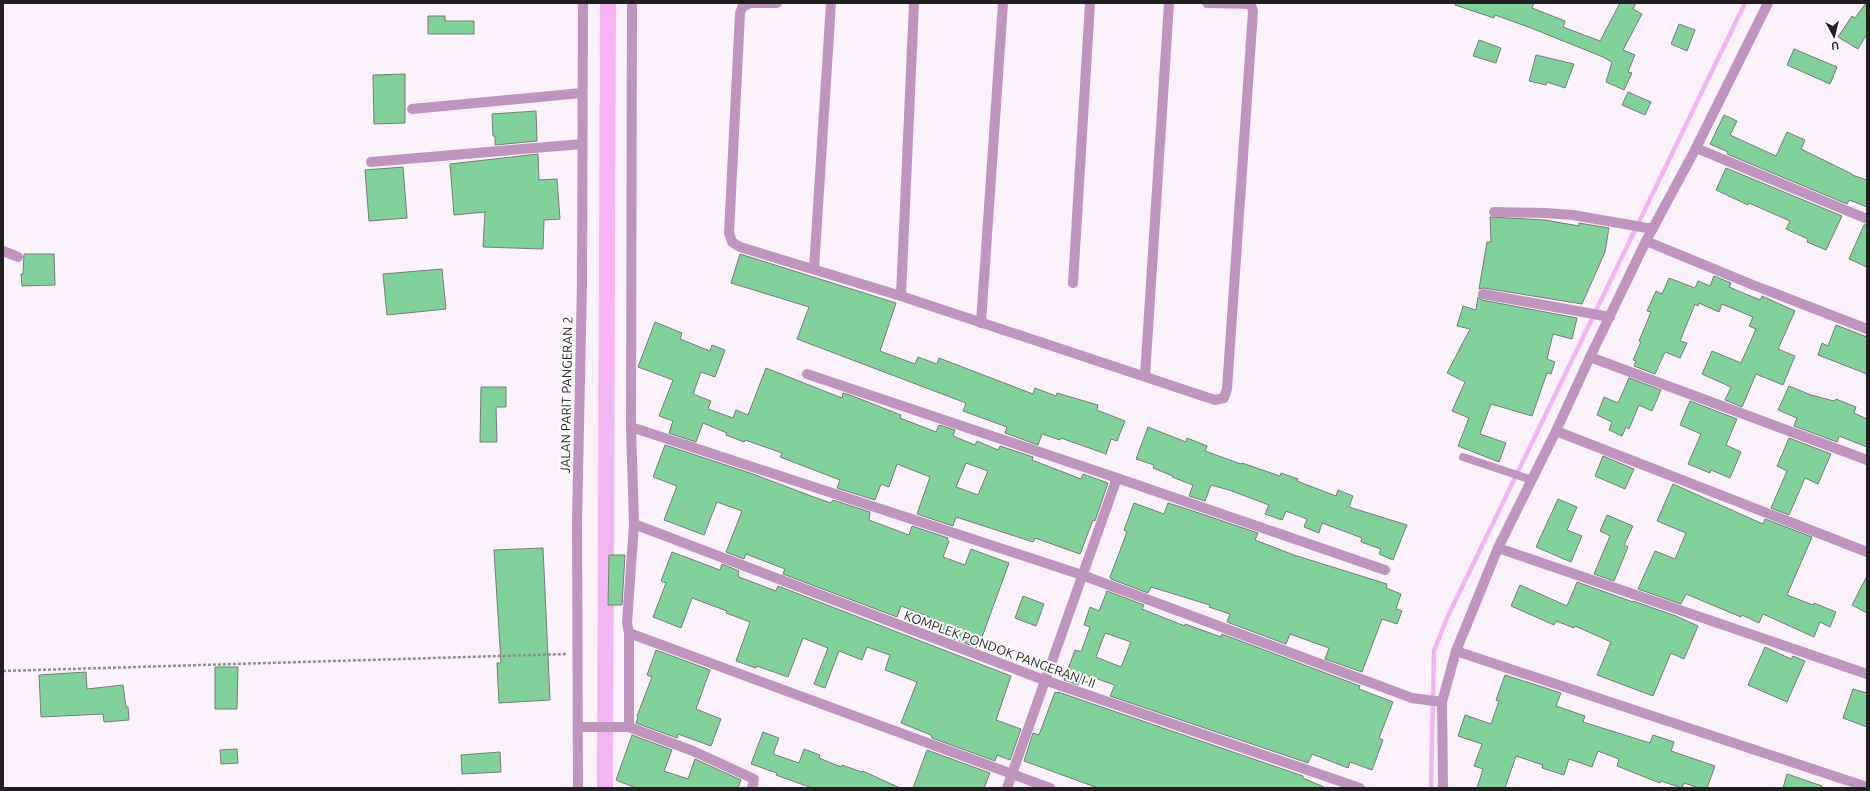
<svg xmlns="http://www.w3.org/2000/svg" width="1870" height="791" font-family="Ubuntu,sans-serif">
<rect width="100%" height="100%" fill="#fcf2fb"/>
<g fill="none" stroke-linecap="round" stroke-linejoin="round">
<path stroke="#f4b4f3" stroke-width="4.5" d="M 1431,788 L 1434,651 L 1447,618 L 1745,3"/>
<path stroke="#f4b4f3" stroke-width="16" d="M 605,788 L 608,3"/>
</g>
<g fill="#82d19b" stroke="#737c75" fill-rule="evenodd">
<path d="M 1455,3 L 1534,3 L 1532,8 L 1565,21 L 1563,27 L 1600,41 L 1620,3 L 1636,3 L 1633,9 L 1642,14 L 1623,50 L 1635,55 L 1628,72 L 1632,73 L 1624,90 L 1606,82 L 1612,62 L 1603,57 L 1531,28 L 1495,15 L 1494,18 L 1455,5 Z"/>
<path d="M 1866,3 L 1867,34 L 1858,49 L 1838,37 L 1852,16 L 1855,18 Z"/>
<path d="M 428,16 L 445,16 L 445,21 L 474,21 L 474,34 L 428,34 Z"/>
<path d="M 1679,24 L 1695,30 L 1687,51 L 1671,44 Z"/>
<path d="M 1479,40 L 1501,48 L 1496,63 L 1473,56 Z"/>
<path d="M 1794,49 L 1837,67 L 1830,84 L 1787,65 Z"/>
<path d="M 1536,55 L 1574,64 L 1565,88 L 1547,82 L 1546,85 L 1529,81 Z"/>
<path d="M 405,74 L 405,123 L 374,124 L 373,75 Z"/>
<path d="M 1628,92 L 1651,102 L 1645,115 L 1622,105 Z"/>
<path d="M 536,111 L 537,141 L 495,145 L 495,136 L 493,136 L 492,114 Z"/>
<path d="M 1724,115 L 1737,121 L 1730,135 L 1776,156 L 1787,132 L 1805,140 L 1801,149 L 1852,174 L 1852,175 L 1867,180 L 1867,207 L 1849,200 L 1847,204 L 1727,154 L 1728,152 L 1710,144 Z"/>
<path d="M 538,154 L 539,180 L 557,179 L 560,219 L 544,220 L 543,249 L 483,247 L 485,212 L 454,215 L 450,164 Z"/>
<path d="M 403,167 L 407,218 L 369,221 L 365,170 Z"/>
<path d="M 1726,168 L 1842,216 L 1826,250 L 1807,242 L 1808,239 L 1786,229 L 1790,221 L 1749,203 L 1748,205 L 1716,190 Z"/>
<path d="M 1490,217 L 1545,220 L 1579,226 L 1579,223 L 1609,228 L 1605,252 L 1582,304 L 1484,288 L 1479,289 L 1487,242 L 1491,242 Z"/>
<path d="M 1864,225 L 1867,225 L 1867,267 L 1849,259 Z"/>
<path d="M 24,254 L 54,254 L 55,285 L 22,286 L 21,274 L 23,274 Z"/>
<path d="M 740,254 L 896,303 L 880,351 L 915,364 L 918,357 L 937,364 L 939,358 L 1033,394 L 1035,388 L 1056,396 L 1057,393 L 1098,405 L 1097,410 L 1125,421 L 1117,441 L 1111,439 L 1106,454 L 1061,438 L 1060,440 L 1042,434 L 1038,445 L 1005,433 L 1007,427 L 963,411 L 966,403 L 797,339 L 809,307 L 731,283 Z"/>
<path d="M 442,269 L 446,309 L 387,315 L 383,274 Z"/>
<path d="M 1714,276 L 1731,283 L 1729,287 L 1760,300 L 1762,296 L 1795,311 L 1778,349 L 1795,356 L 1783,385 L 1756,374 L 1742,407 L 1725,400 L 1731,387 L 1702,374 L 1712,351 L 1741,363 L 1756,329 L 1749,326 L 1753,317 L 1722,304 L 1719,312 L 1699,303 L 1698,306 L 1695,304 L 1680,341 L 1687,343 L 1680,358 L 1665,352 L 1655,374 L 1634,366 L 1636,361 L 1633,360 L 1641,342 L 1639,341 L 1651,312 L 1647,311 L 1656,291 L 1662,294 L 1669,278 L 1695,288 L 1698,281 L 1710,286 Z"/>
<path d="M 1478,297 L 1482,300 L 1577,318 L 1572,339 L 1553,334 L 1547,359 L 1555,362 L 1551,374 L 1547,373 L 1532,416 L 1491,404 L 1480,434 L 1506,443 L 1499,462 L 1458,446 L 1469,418 L 1452,411 L 1465,382 L 1447,373 L 1470,329 L 1457,326 L 1463,306 L 1476,310 Z"/>
<path d="M 655,322 L 682,333 L 680,339 L 710,351 L 712,345 L 725,350 L 715,377 L 701,372 L 693,394 L 711,401 L 708,409 L 733,418 L 736,410 L 748,415 L 766,368 L 842,398 L 843,393 L 850,395 L 901,415 L 900,418 L 936,432 L 939,425 L 955,430 L 953,436 L 975,445 L 977,441 L 998,450 L 1000,446 L 1033,457 L 1032,460 L 1081,479 L 1083,474 L 1108,483 L 1095,521 L 1093,520 L 1080,554 L 1035,538 L 1033,542 L 956,517 L 953,526 L 917,514 L 930,477 L 897,464 L 889,487 L 881,484 L 875,500 L 837,488 L 840,480 L 780,457 L 782,453 L 745,440 L 744,442 L 726,435 L 727,433 L 703,423 L 696,442 L 669,433 L 673,421 L 659,416 L 673,380 L 638,367 ZM 966,463 L 988,471 L 978,495 L 956,487 Z"/>
<path d="M 1836,325 L 1867,337 L 1867,374 L 1818,355 L 1822,343 L 1828,346 Z"/>
<path d="M 1629,378 L 1661,390 L 1652,411 L 1639,405 L 1629,429 L 1626,427 L 1622,436 L 1609,430 L 1612,422 L 1597,415 L 1604,397 L 1618,403 Z"/>
<path d="M 1789,386 L 1811,395 L 1834,401 L 1836,399 L 1856,407 L 1854,413 L 1867,419 L 1867,447 L 1839,436 L 1837,442 L 1794,426 L 1797,418 L 1778,410 Z"/>
<path d="M 481,387 L 506,387 L 506,407 L 496,407 L 497,442 L 480,442 Z"/>
<path d="M 1690,401 L 1737,419 L 1726,445 L 1741,452 L 1730,478 L 1711,470 L 1710,473 L 1688,464 L 1701,434 L 1680,425 Z"/>
<path d="M 1148,427 L 1186,442 L 1187,438 L 1207,446 L 1205,451 L 1241,464 L 1242,463 L 1280,476 L 1281,473 L 1298,479 L 1297,481 L 1336,496 L 1338,490 L 1353,496 L 1349,507 L 1407,525 L 1393,560 L 1379,554 L 1381,549 L 1361,542 L 1362,538 L 1322,523 L 1319,533 L 1304,527 L 1307,519 L 1286,511 L 1282,520 L 1265,514 L 1269,505 L 1229,490 L 1211,485 L 1205,501 L 1189,496 L 1193,485 L 1172,477 L 1173,476 L 1153,468 L 1154,465 L 1136,459 Z"/>
<path d="M 1789,438 L 1831,454 L 1818,484 L 1805,478 L 1789,515 L 1771,508 L 1787,471 L 1777,466 Z"/>
<path d="M 665,445 L 753,474 L 811,496 L 831,503 L 833,500 L 870,512 L 869,520 L 909,535 L 912,526 L 948,538 L 947,540 L 949,541 L 943,557 L 965,565 L 971,549 L 1009,563 L 978,648 L 938,633 L 942,622 L 901,606 L 897,617 L 783,574 L 785,569 L 746,554 L 744,559 L 726,552 L 742,511 L 717,502 L 704,535 L 664,520 L 677,486 L 653,477 Z"/>
<path d="M 1603,456 L 1634,469 L 1625,489 L 1595,476 Z"/>
<path d="M 1673,484 L 1763,524 L 1765,519 L 1812,537 L 1787,595 L 1813,605 L 1814,603 L 1836,612 L 1830,627 L 1820,622 L 1814,637 L 1763,614 L 1759,623 L 1742,615 L 1741,617 L 1686,594 L 1681,604 L 1638,589 L 1655,551 L 1675,559 L 1686,533 L 1657,521 Z"/>
<path d="M 1558,499 L 1577,507 L 1567,530 L 1582,536 L 1571,562 L 1536,547 Z"/>
<path d="M 1134,503 L 1164,514 L 1168,503 L 1184,508 L 1258,533 L 1255,540 L 1294,555 L 1387,584 L 1386,588 L 1401,594 L 1396,609 L 1402,611 L 1397,624 L 1382,619 L 1362,672 L 1325,659 L 1329,648 L 1290,634 L 1286,644 L 1227,622 L 1230,614 L 1209,607 L 1210,605 L 1151,587 L 1148,593 L 1111,579 L 1110,577 L 1127,532 L 1124,530 Z"/>
<path d="M 1607,515 L 1633,526 L 1624,545 L 1628,547 L 1614,581 L 1594,574 L 1610,536 L 1600,531 Z"/>
<path d="M 543,548 L 550,700 L 499,703 L 497,663 L 501,663 L 494,550 Z"/>
<path d="M 672,552 L 720,570 L 722,564 L 739,571 L 738,576 L 739,577 L 776,591 L 778,586 L 1011,676 L 996,720 L 1021,729 L 1010,760 L 997,755 L 995,761 L 932,738 L 931,735 L 901,723 L 917,682 L 885,670 L 890,655 L 867,647 L 862,660 L 839,651 L 825,688 L 814,684 L 828,648 L 803,638 L 788,677 L 757,666 L 756,668 L 736,661 L 750,622 L 726,613 L 727,611 L 692,598 L 681,628 L 653,617 L 666,583 L 661,581 Z"/>
<path d="M 609,555 L 625,555 L 622,605 L 608,605 Z"/>
<path d="M 1867,576 L 1867,613 L 1852,605 Z"/>
<path d="M 1577,582 L 1633,602 L 1633,601 L 1676,616 L 1698,626 L 1684,659 L 1671,653 L 1653,696 L 1597,675 L 1611,642 L 1575,626 L 1574,628 L 1556,621 L 1554,625 L 1511,606 L 1520,585 L 1567,606 Z"/>
<path d="M 1107,591 L 1144,605 L 1142,609 L 1162,617 L 1185,626 L 1185,624 L 1221,637 L 1222,634 L 1360,686 L 1359,689 L 1393,702 L 1379,738 L 1383,740 L 1372,770 L 1350,762 L 1348,768 L 1312,754 L 1308,763 L 1110,696 L 1115,685 L 1083,674 L 1078,685 L 1064,680 L 1075,650 L 1081,652 L 1090,627 L 1084,625 L 1090,607 L 1099,611 ZM 1105,633 L 1131,642 L 1121,667 L 1096,657 Z"/>
<path d="M 1023,596 L 1044,604 L 1036,626 L 1015,618 Z"/>
<path d="M 1765,647 L 1791,659 L 1793,656 L 1805,661 L 1787,702 L 1748,685 Z"/>
<path d="M 656,650 L 710,670 L 696,709 L 721,719 L 711,746 L 678,734 L 677,738 L 636,723 L 638,717 L 637,716 L 652,677 L 647,675 Z"/>
<path d="M 215,667 L 238,667 L 237,709 L 215,709 Z"/>
<path d="M 86,672 L 87,689 L 123,685 L 126,707 L 128,707 L 129,720 L 104,722 L 103,714 L 41,717 L 39,675 Z"/>
<path d="M 1505,675 L 1561,693 L 1556,706 L 1585,716 L 1583,722 L 1650,743 L 1653,735 L 1674,742 L 1671,751 L 1715,766 L 1707,788 L 1699,788 L 1684,783 L 1682,788 L 1661,781 L 1660,783 L 1617,766 L 1619,759 L 1598,751 L 1592,767 L 1569,759 L 1564,775 L 1542,768 L 1543,765 L 1516,756 L 1505,788 L 1477,788 L 1483,769 L 1474,766 L 1482,744 L 1458,736 L 1465,715 L 1491,724 L 1499,701 L 1496,700 Z"/>
<path d="M 1853,689 L 1867,693 L 1867,727 L 1843,718 Z"/>
<path d="M 1055,692 L 1057,693 L 1058,692 L 1303,776 L 1303,778 L 1326,788 L 1098,788 L 1024,761 L 1033,733 L 1039,735 Z"/>
<path d="M 763,732 L 779,738 L 773,754 L 799,763 L 804,749 L 820,755 L 819,758 L 841,767 L 842,765 L 862,772 L 863,771 L 900,788 L 812,788 L 776,775 L 777,773 L 751,764 Z"/>
<path d="M 632,735 L 672,750 L 664,771 L 688,779 L 695,759 L 741,780 L 738,788 L 636,788 L 616,780 Z"/>
<path d="M 237,749 L 238,763 L 221,764 L 220,750 Z"/>
<path d="M 927,750 L 990,773 L 984,788 L 913,788 Z"/>
<path d="M 500,752 L 501,772 L 462,774 L 461,755 Z"/>
<path d="M 1787,774 L 1822,786 L 1822,788 L 1783,788 Z"/>
</g>
<g fill="none" stroke-linecap="round" stroke-linejoin="round">
<path stroke="#918b91" stroke-width="2.5" stroke-dasharray="3 2" stroke-linecap="butt" d="M 3,671 L 566,654"/>
<path stroke="#bf94be" stroke-width="8" d="M 1463,457 L 1532,480"/>
<g stroke="#bf94be" stroke-width="10">
<path d="M 632,3 L 631,427 L 634,524 L 627,623 L 629,633 L 1050,788"/>
<path d="M 777,3 L 751,3 L 743,6 L 740,13 L 729,233 L 732,242 L 740,247 L 901,296 L 1215,400 L 1224,398 L 1227,389 L 1253,11 L 1251,5 L 1249,4 L 1207,3"/>
<path d="M 412,109 L 582,93"/>
<path d="M 1696,148 L 1867,219"/>
<path d="M 371,162 L 582,144"/>
<path d="M 1494,212 L 1545,213 L 1573,215 L 1653,229"/>
<path d="M 1646,241 L 1753,285 L 1867,329"/>
<path d="M 3,251 L 18,257"/>
<path d="M 814,269 L 831,3"/>
<path d="M 1073,283 L 1090,3"/>
<path d="M 1483,294 L 1610,317"/>
<path d="M 901,296 L 914,3"/>
<path d="M 981,323 L 1003,3"/>
<path d="M 1590,357 L 1867,460"/>
<path d="M 807,374 L 1117,478 L 1385,570"/>
<path d="M 1145,376 L 1169,3"/>
<path d="M 631,427 L 1082,575 L 1412,698 L 1442,702"/>
<path d="M 1556,431 L 1867,552"/>
<path d="M 634,524 L 1044,680 L 1360,788"/>
<path d="M 1498,548 L 1867,674"/>
<path d="M 629,633 L 629,727 L 693,751 L 754,779 L 752,788"/>
<path d="M 1456,651 L 1867,787"/>
<path d="M 578,727 L 629,727"/>
<path d="M 578,788 L 577,522 L 582,283 L 583,3"/>
<path d="M 1007,788 L 1117,478"/>
<path d="M 1443,788 L 1442,702 L 1456,651 L 1498,548 L 1556,431 L 1590,357 L 1646,241 L 1696,148 L 1768,3"/>
</g>
</g>
<g text-anchor="middle" stroke-width="4" stroke-linejoin="round" paint-order="stroke">
<g font-size="13" fill="#221f22" stroke="#fff">
<text transform="translate(566 395) rotate(-89)" y="5">JALAN PARIT PANGERAN 2</text>
<text transform="translate(1000 649) rotate(20)" y="5">KOMPLEK PONDOK PANGERAN I-II</text>
</g>
</g>
<rect width="1870" height="791" fill="none" stroke="#221f22" stroke-width="8"/>
<g transform="translate(1834 36) rotate(173)" stroke="#ffffff" stroke-width="3" paint-order="stroke">
<path d="M0-3L7 15L0 10L-7 15Z" fill="#221f22"/>
<text y="-6" font-size="11" font-weight="bold" text-anchor="middle" fill="#221f22">U</text>
</g>
</svg>
